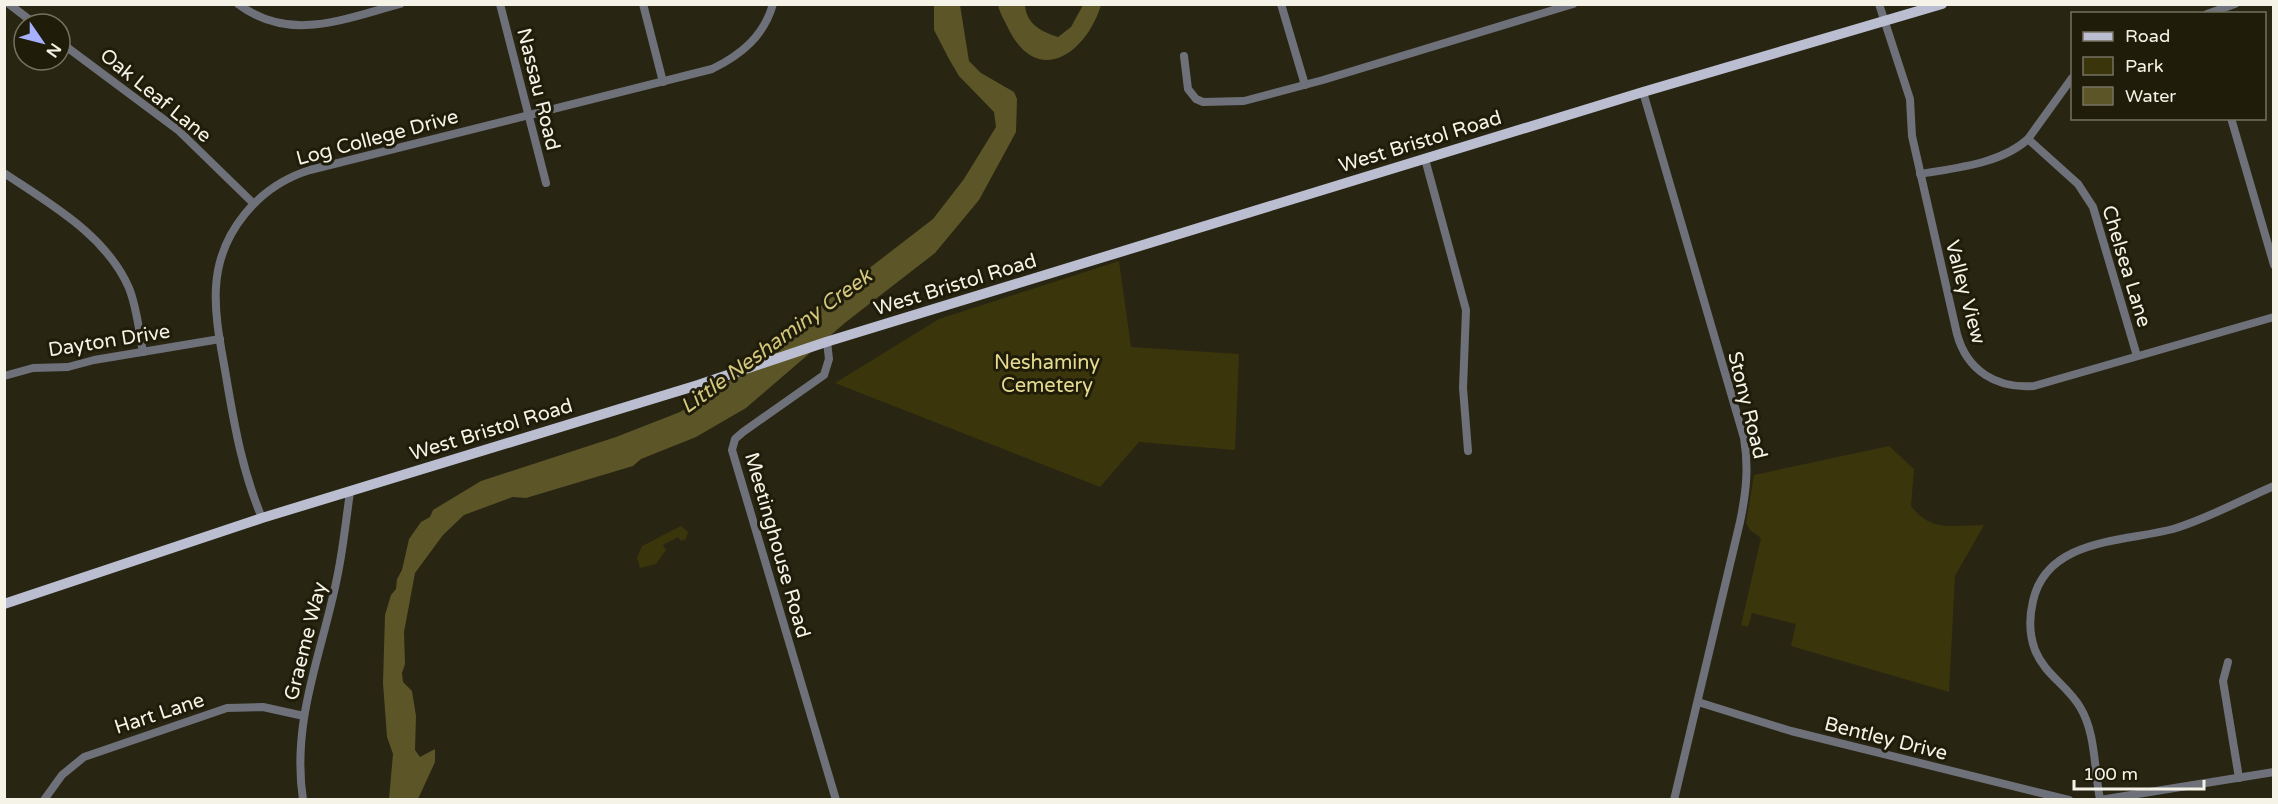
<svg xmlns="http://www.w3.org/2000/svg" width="2278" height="804" font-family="'Varela Round',sans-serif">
<rect width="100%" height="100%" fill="#282513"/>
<g fill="#3b350b">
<path d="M 1119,261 L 1131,347 L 1239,354 L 1235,450 L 1139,442 L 1100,487 L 835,383 L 939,319 Z"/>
<path d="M 1889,446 L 1914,469 L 1911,506 C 1932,533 1953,525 1984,525 L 1955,576 L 1949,692 L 1791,646 L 1796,624 L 1752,613 L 1748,627 L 1741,625 L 1761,538 L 1750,530 L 1746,523 L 1754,475 Z"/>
<path d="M 681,526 L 688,532 L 686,539 L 681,541 L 678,537 L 663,545 L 666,550 L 656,564 L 640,568 L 637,558 L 642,546 Z"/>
</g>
<g fill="#5c5527">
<path d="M 934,5 L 960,5 L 969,61 L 981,73 L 1014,92 L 1017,99 L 1016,132 L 979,200 L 935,253 L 846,322 L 746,408 L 696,437 L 641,459 L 633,466 L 526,498 L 513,497 L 464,515 L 443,535 L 415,573 L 404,632 L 405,664 L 402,673 L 403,682 L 412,691 L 416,716 L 415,750 L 420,757 L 435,749 L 435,762 L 418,799 L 389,799 L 393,754 L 387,737 L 383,683 L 385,615 L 391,595 L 396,589 L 397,579 L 402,570 L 409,539 L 421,522 L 430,517 L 433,510 L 481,481 L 616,437 L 680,412 L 743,372 L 828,300 L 933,219 L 964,179 L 996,127 L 994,112 L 959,76 L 949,59 L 934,30 Z"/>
<path d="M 998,5 L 1025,5 C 1026,24 1042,32 1058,37 L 1071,27 L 1083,5 L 1101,5 C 1087,52 1039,88 1009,30 C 1005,21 1000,14 998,5 Z"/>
</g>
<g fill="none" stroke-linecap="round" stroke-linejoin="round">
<g stroke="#6f717a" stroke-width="8">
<path d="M 9,4 L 35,24"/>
<path d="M 238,4 C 290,43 343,19 400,4"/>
<path d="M 500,4 L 546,183"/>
<path d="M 643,4 L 663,82"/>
<path d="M 1281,4 L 1305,85"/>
<path d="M 1879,4 L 1910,99 L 1912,136 L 1957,334 C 1967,371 1997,389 2034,386 L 2274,317"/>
<path d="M 2207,14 L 2235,4"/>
<path d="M 60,42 L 178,130 L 253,203"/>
<path d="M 1184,56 L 1188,89 L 1196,99 L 1203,102 L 1244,101 L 1323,80 L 1573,4"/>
<path d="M 1643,92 L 1744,438 C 1749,468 1746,493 1740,522 L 1674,800"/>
<path d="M 2231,118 L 2274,265"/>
<path d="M 2028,139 L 2078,184 L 2093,207 L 2137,356"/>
<path d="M 1425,159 L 1466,310 L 1463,388 L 1468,451"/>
<path d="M 4,173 C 50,204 106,235 129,288 C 137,308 139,331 143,352"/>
<path d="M 1920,174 C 1955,168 2001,164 2028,139 L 2072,78"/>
<path d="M 827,342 L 829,359 L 824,375 L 743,432 L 735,439 L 732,450 L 836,800"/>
<path d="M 4,376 L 33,368 L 68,367 L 94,360 L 220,339"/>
<path d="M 262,518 C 243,473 235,429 227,382 C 222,351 214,318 216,287 C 219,233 258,186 310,170 L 712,69 C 741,55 764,36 773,4"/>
<path d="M 2228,662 L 2223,681 L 2239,778"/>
<path d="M 1698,702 L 1791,731 L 2069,800"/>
<path d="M 2100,799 C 2094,770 2096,733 2080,707 C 2067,685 2045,675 2035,650 C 2029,634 2029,618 2033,601 C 2047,538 2124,542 2173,529 C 2207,519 2241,500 2274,486"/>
<path d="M 44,800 L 62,775 L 84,757 L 227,708 L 263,707 L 304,716"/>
<path d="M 303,800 C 291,721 322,653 337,578 C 343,550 346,520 350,492"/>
<path d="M 2100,800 L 2274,772"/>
</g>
<path stroke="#bbbed1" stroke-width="10" d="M 4,604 L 262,518 L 698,385 L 826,342 L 1643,92 L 1942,4"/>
</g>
<g text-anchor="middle" stroke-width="6" stroke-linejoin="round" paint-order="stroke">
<g font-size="20" fill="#f5f3e7" stroke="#1f1c0a">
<text transform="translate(539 89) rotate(76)" y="7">Nassau Road</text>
<text transform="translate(156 95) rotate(39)" y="7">Oak Leaf Lane</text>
<text transform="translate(377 137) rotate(-15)" y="7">Log College Drive</text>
<text transform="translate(1420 141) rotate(-17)" y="7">West Bristol Road</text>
<text transform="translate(2127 266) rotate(73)" y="7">Chelsea Lane</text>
<text transform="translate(955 284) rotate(-17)" y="7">West Bristol Road</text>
<text transform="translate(1966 292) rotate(75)" y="7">Valley View</text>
<text transform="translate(109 340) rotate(-9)" y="7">Dayton Drive</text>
<text transform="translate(1748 405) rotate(76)" y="7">Stony Road</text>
<text transform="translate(491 429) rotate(-17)" y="7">West Bristol Road</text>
<text transform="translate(778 545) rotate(74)" y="7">Meetinghouse Road</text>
<text transform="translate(305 641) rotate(-76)" y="7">Graeme Way</text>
<text transform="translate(159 713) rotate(-18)" y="7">Hart Lane</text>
<text transform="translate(1886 738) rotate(14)" y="7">Bentley Drive</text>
</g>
<g font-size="20" fill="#e6da8f" stroke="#1f1c0a">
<text x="1047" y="369">Neshaminy<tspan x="1047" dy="23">Cemetery</tspan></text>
</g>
<g font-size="21" font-style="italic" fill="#d3c77d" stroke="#1f1c0a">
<text transform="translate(776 341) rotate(-36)" y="7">Little Neshaminy Creek</text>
</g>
</g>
<rect width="2278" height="804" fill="none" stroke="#f5f3e7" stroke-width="12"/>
<rect x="2071" y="12" width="195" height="108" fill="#1f1c0a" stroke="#757262" stroke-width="1.5"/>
<rect x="2083" y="32" width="30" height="9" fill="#bbbed1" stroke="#757262" stroke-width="1.5"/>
<text x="2125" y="42" font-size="18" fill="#f5f3e7">Road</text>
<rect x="2083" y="57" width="30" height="18" fill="#3b350b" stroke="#757262" stroke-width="1.5"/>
<text x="2125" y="72" font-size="18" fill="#f5f3e7">Park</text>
<rect x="2083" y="87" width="30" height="18" fill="#5c5527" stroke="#757262" stroke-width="1.5"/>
<text x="2125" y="102" font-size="18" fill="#f5f3e7">Water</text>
<g transform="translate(42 42) rotate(125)"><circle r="28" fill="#1f1c0a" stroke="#757262" stroke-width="1.5"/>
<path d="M0-4.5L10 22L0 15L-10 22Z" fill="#a7b0fc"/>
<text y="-9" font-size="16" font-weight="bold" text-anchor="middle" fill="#f5f3e7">N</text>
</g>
<path d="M2074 780v9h130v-9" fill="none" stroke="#f5f3e7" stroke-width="3"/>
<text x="2083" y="780" font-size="18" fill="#f5f3e7" stroke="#1f1c0a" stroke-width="4.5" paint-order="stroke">100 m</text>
</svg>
